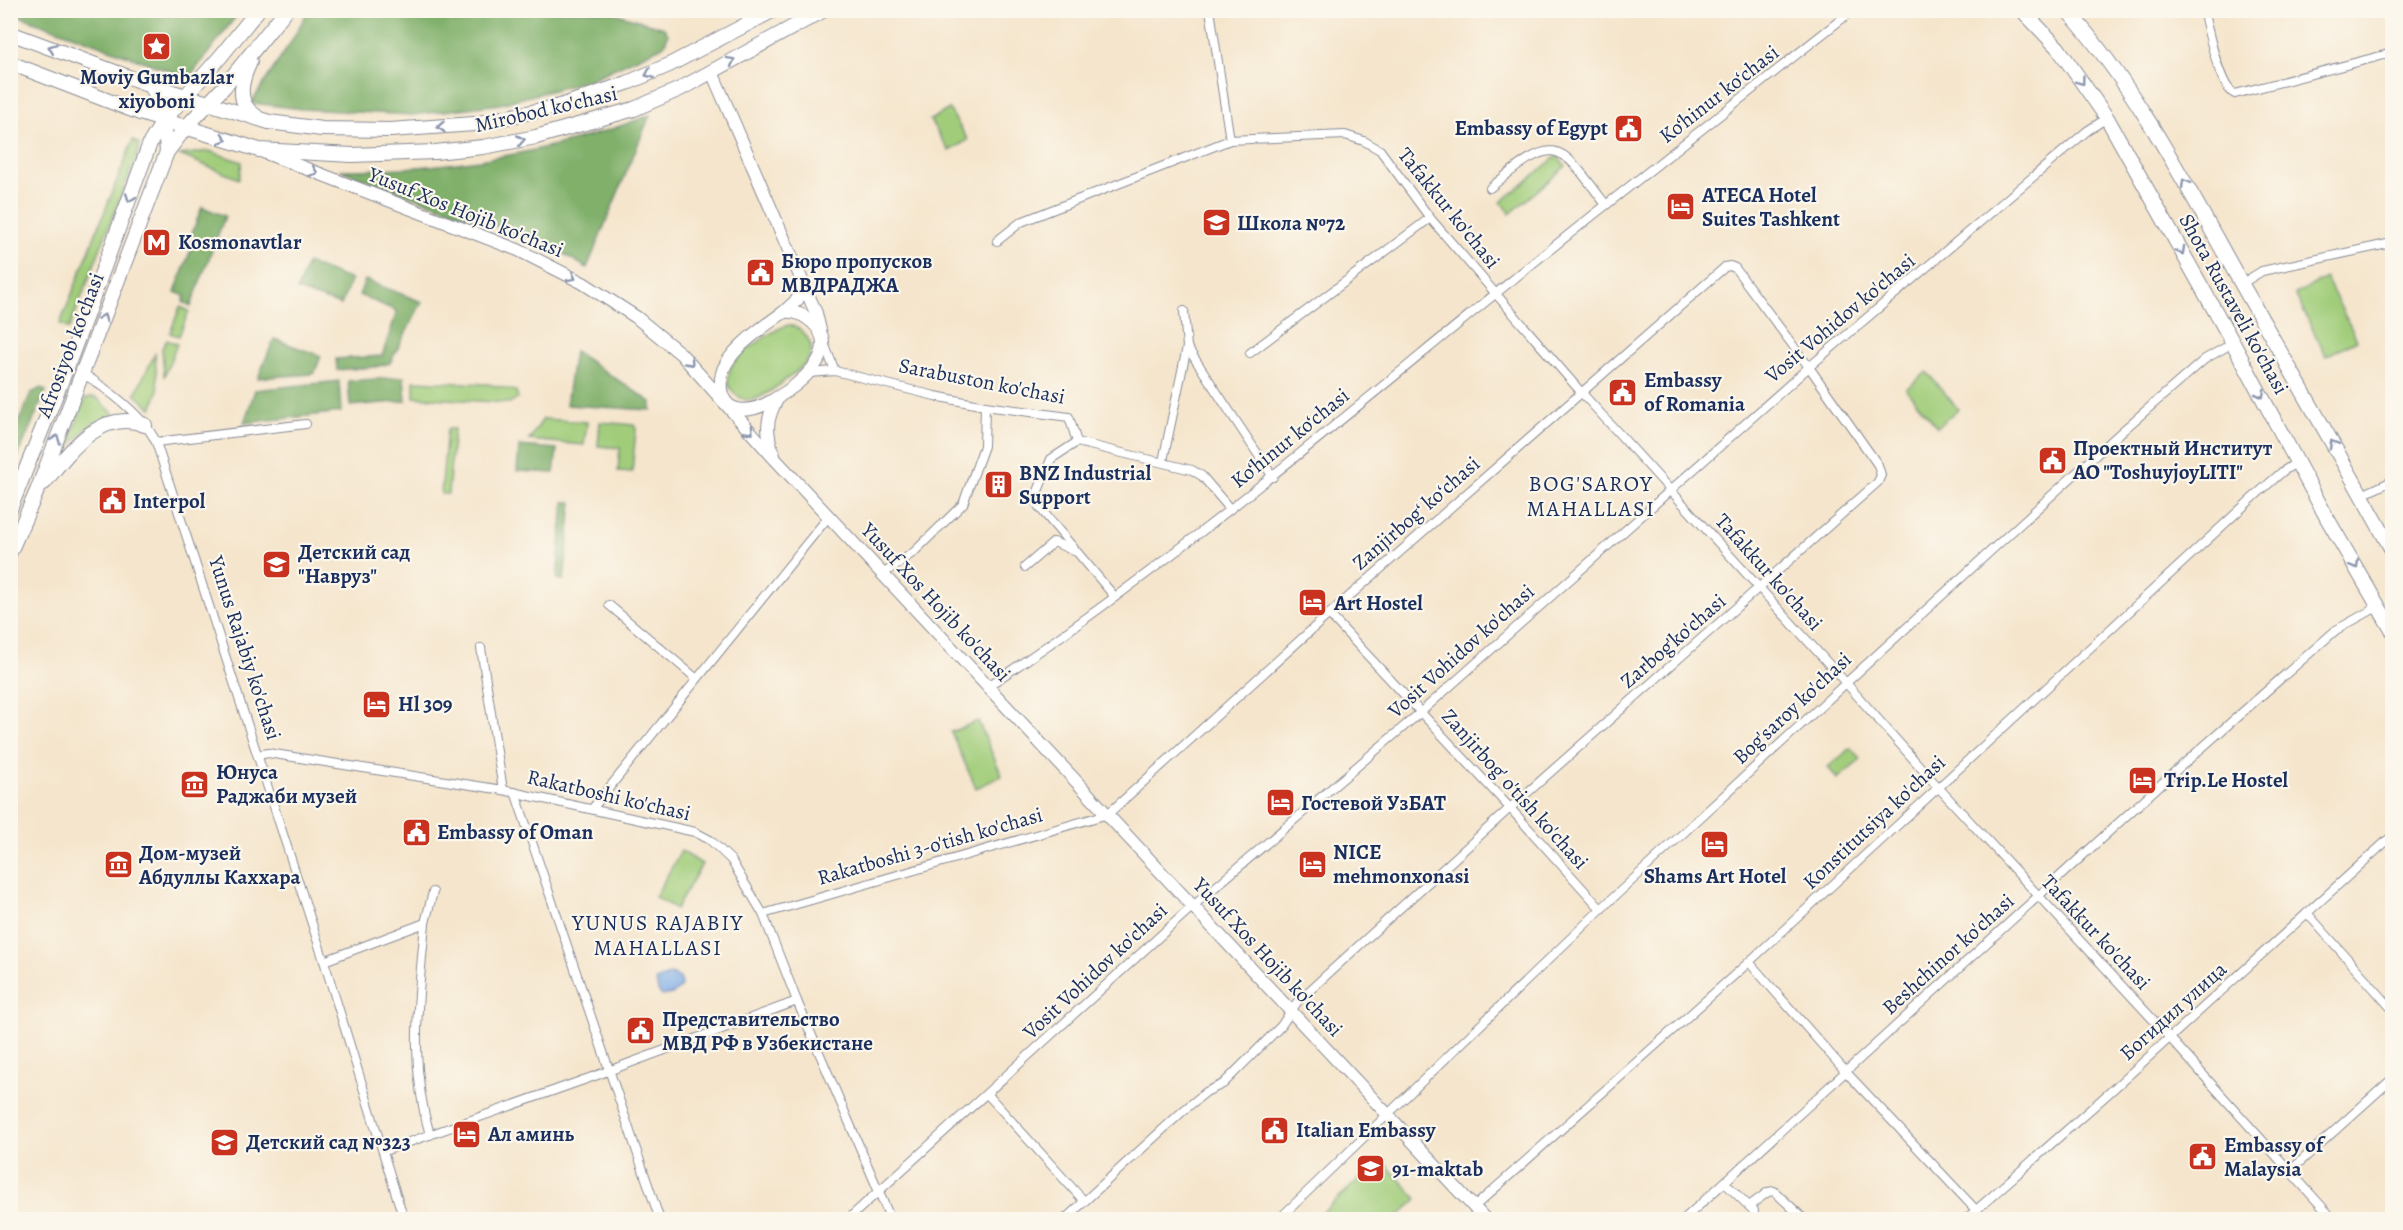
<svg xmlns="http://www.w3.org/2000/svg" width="2403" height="1230" font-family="Alegreya,serif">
<rect width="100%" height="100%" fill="#fbf7ec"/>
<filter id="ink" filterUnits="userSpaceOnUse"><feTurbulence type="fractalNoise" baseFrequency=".0167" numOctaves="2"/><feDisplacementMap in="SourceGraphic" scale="12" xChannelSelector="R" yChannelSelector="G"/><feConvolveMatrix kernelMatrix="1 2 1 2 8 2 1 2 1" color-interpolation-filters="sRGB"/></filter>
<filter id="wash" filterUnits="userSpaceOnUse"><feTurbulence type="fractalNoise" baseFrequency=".008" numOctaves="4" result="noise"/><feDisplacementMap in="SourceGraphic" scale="24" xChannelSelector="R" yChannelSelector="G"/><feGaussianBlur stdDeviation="1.35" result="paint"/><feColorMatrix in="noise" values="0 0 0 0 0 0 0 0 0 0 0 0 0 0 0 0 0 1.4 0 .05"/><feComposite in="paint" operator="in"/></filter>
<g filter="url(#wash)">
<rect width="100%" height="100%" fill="#f5e5cc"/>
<g fill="#a1cd7a" stroke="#5e7e6c" stroke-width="1.5">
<path d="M 949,109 L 968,140 L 949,151 L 930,120 Z"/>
<path d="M 133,140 L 139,144 L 139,150 L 69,329 L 60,324 Z"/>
<path d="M 209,151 L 242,162 L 239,179 L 180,155 Z"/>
<path d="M 1557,156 L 1566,166 L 1510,214 L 1501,202 Z"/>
<path d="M 2326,278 L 2357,340 L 2326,356 L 2295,294 Z"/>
<path d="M 180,307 L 189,311 L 179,336 L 170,333 Z"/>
<path d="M 789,325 C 804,327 817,346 808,360 C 802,369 791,375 783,382 C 764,396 744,413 728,384 C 728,378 728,371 732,366 C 738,354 777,327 789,325 Z"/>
<path d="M 167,340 L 177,344 L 164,377 L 162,348 Z"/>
<path d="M 155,354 L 158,391 L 152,409 L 135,394 Z"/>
<path d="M 1927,372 L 1958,409 L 1937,427 L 1906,389 Z"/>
<path d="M 414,381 L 488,384 L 516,391 L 518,398 L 510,403 L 414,397 Z"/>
<path d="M 92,397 L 97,398 L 114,414 L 91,425 L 66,449 L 85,399 Z"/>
<path d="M 543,419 L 587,422 L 584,445 L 529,440 Z"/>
<path d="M 600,422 L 634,425 L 636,429 L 632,472 L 618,471 L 620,448 L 598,446 Z"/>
<path d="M 447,429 L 454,429 L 448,494 L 441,494 Z"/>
<path d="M 978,721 L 1002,776 L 976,788 L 951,732 Z"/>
<path d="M 1851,748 L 1861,760 L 1837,779 L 1828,767 Z"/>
<path d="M 681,851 L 702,864 L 676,909 L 655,897 Z"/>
<path d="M 1381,1159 L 1417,1199 L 1395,1219 L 1326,1219 L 1321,1214 Z"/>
</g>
<g fill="#80b06a" stroke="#4e7064" stroke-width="1.5">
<path d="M 10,11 L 11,10 L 240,11 L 189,78 L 11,13 Z"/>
<path d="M 308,11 L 608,11 L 664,28 L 668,34 L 665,44 L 661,47 L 587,81 L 500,104 L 412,115 L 302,109 L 251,103 L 291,42 Z"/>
<path d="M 650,115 L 587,268 L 557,250 L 533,240 L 340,170 C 446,170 551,154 650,115 Z"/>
<path d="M 202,207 L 225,216 L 191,306 L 183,302 L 185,296 L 175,292 L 191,249 L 187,246 Z"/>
<path d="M 307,263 L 351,280 L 341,305 L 297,290 Z"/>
<path d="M 365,280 L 422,302 L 390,363 L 375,367 L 337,370 L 336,359 L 382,356 L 397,311 L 359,295 Z"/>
<path d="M 274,339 L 321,356 L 315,372 L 312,374 L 258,378 Z"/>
<path d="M 574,351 L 651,402 L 651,410 L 566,405 Z"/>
<path d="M 404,377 L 406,401 L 350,406 L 348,381 Z"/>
<path d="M 339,381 L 341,412 L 244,423 L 255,390 Z"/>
<path d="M 41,388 L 46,391 L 11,472 L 11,440 L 31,393 Z"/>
<path d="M 519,446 L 557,449 L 554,473 L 517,471 Z"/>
<path d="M 564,502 L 572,502 L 564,580 L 557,579 Z"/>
</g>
<path fill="#7babe5" stroke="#4b6da2" stroke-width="1.5" d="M 671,974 L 680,978 L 681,987 L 673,994 L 662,996 L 658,991 L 656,980 Z"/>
</g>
<g filter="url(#ink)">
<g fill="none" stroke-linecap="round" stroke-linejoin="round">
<defs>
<g id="street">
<path d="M 1210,10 L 1230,140 L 1345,135 L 1364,141 L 1380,150 L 1430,218 L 1581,392 L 1846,683 L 1938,787 L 2170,1038 L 2334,1220"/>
<path d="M 2203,10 C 2208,28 2219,88 2235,94 L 2392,53"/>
<path d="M 1490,188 C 1556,134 1557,139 1606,205 L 1853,10"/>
<path d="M 997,241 L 1021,222 L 1230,140"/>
<path d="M 2241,284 L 2262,271 L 2392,243"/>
<path d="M 1184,311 L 1187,347"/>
<path d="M 824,343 L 835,371"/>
<path d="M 1250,353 L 1430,218"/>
<path d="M 82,373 C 106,388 144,416 156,442 L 324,961 L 404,1220"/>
<path d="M 809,373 L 835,371 L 935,396 L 985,406 L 1069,417 L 1077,442 L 1192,470 L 1202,476 L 1230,509"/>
<path d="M 156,442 L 306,424"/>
<path d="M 1077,442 L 1051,459 L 1034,501 L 1115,597"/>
<path d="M 1163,461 L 1187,347 L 1273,477"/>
<path d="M 2362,495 L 2392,481"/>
<path d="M 1025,567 L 1054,542 L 1074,551"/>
<path d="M 883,574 L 914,552 L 963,504 L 984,446 L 985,406"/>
<path d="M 609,605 L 697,679"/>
<path d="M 1329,614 L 1510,808 L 1601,909"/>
<path d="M 481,648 L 503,790"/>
<path d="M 988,686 C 1206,542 1401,366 1606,205"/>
<path d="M 258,755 L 268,753 L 503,790 L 695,832 L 710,840 L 731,860 L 763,914 L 797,1001 L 891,1220"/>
<path d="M 515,792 L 660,1220"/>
<path d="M 592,809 L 829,516"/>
<path d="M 2307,913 L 2392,1009"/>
<path d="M 763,914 L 1108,814 L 1329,614 L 1725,267 L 1730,266 L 1735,268 L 1809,367 L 1878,465 L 1881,475 L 1878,482 L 1510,808 L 1298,1001 L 1281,1026 L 1223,1084 L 1206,1092 L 1184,1110 L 1064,1220"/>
<path d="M 425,923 C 419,997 408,1062 430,1135"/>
<path d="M 324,961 L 425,923 L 433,892"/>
<path d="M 1749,962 L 1846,1072 L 1976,1210"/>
<path d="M 987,1094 L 1084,1201"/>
<path d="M 384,1151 L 592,1077 L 797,1001"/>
<path d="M 2290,1171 L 2392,1079"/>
<path d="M 1725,1183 L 1754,1211 L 1753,1220"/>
<path d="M 1749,1206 L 1768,1192 L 1774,1191 L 1805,1220"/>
<path d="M 1474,1207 L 1749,962 L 2257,494 L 2282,472 L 2297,462"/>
<path d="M 847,1220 L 1193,906 L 1421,712 L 1809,367 L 2087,131 L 2107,118"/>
<path d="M 1278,1220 L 1601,909 L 1846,683 L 2120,433 L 2205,359 L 2233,343"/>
<path d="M 1683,1220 L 2171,775 L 2336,630 L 2379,606"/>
<path d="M 1965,1220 L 2110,1092 L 2392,836"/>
</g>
<g id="secondary">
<path d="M 712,72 L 816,313 L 820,330"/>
<path d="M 263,152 L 518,250 L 583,283 L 636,317 L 681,354 L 775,459 L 1486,1220"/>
<path d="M 784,312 C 796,311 804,315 813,323 C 844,352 796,387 773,400 C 755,411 726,418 721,390 C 720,381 721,372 726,364 C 736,345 767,324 784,312 Z"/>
<path d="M 784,312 L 798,299 L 801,282"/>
<path d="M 774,455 C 766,433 765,419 778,398"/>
</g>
<g id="primary">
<path d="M 2022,10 L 2058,48 L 2107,118 L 2233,343 L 2327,518 L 2392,630"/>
<path d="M 2067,10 C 2137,89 2185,183 2236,274 C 2288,366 2341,457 2392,550"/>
<path d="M 10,33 L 150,85 L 269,122 L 322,129 L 390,130 L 474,124 L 560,106 L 627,83 L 669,65 L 774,10"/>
<path d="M 250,62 C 241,81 235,103 256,116"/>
<path d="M 10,63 L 140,113 L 259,150 L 352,155 L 435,152 L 483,147 L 536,137 L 634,109 L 680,89 L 824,10"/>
<path d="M 150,85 C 165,105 165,129 167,152"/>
<path d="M 44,483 C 68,453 101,407 145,425"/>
<path d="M 10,509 L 67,367 L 150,143 L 164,120 L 221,56 L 258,10"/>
<path d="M 10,552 L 37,491 L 167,152 L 186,127 L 224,87 L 286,10"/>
</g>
</defs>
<use href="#street" stroke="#888a95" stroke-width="10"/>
<use href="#secondary" stroke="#888a95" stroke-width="14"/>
<use href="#primary" stroke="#888a95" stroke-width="16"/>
<use href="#street" stroke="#fff" stroke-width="8"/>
<use href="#secondary" stroke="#fff" stroke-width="12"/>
<use href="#primary" stroke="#fff" stroke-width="14"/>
</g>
<defs><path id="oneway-chevron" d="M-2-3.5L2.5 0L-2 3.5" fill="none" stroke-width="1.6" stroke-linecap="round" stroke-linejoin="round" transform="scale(1.5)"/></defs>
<g stroke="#8d97ae">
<use href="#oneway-chevron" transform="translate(52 48) rotate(-159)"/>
<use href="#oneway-chevron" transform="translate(731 61) rotate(-29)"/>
<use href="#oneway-chevron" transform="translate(649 74) rotate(157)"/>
<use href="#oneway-chevron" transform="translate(2081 81) rotate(54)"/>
<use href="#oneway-chevron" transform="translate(441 127) rotate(176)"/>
<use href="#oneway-chevron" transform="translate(223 139) rotate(18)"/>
<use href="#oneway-chevron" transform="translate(521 140) rotate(-11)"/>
<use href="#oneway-chevron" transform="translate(314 172) rotate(21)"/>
<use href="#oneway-chevron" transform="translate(2185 183) rotate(-120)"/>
<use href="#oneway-chevron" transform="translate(130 198) rotate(110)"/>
<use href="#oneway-chevron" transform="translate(2181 251) rotate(61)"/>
<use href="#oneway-chevron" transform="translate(572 277) rotate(29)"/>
<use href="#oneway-chevron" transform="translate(103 318) rotate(-69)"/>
<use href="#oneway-chevron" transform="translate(690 362) rotate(46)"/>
<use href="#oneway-chevron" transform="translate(2261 394) rotate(62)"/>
<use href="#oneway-chevron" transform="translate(750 431) rotate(48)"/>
<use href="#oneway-chevron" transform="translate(56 439) rotate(-69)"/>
<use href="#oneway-chevron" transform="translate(2333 444) rotate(-120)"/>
<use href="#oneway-chevron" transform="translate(2355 565) rotate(59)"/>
</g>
</g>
<defs>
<symbol id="sight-square" viewBox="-11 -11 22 22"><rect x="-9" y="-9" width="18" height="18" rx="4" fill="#c8321e" stroke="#fbf7ec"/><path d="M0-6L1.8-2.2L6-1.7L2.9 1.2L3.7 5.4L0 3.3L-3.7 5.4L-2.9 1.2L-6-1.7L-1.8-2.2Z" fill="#fff"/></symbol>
<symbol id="civic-square" viewBox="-11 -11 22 22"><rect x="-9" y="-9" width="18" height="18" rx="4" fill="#c8321e" stroke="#fbf7ec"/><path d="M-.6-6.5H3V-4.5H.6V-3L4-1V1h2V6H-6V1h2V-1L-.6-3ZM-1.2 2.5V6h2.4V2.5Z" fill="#fff"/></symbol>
<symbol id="hotel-square" viewBox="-11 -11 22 22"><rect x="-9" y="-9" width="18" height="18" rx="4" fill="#c8321e" stroke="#fbf7ec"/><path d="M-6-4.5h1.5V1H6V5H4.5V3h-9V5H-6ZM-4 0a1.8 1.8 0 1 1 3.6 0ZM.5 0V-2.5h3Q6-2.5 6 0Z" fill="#fff"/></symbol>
<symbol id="school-square" viewBox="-11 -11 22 22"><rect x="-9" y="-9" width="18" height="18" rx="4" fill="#c8321e" stroke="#fbf7ec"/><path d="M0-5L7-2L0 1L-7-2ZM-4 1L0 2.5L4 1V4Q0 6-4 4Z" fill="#fff"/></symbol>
<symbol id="metro-square" viewBox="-11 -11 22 22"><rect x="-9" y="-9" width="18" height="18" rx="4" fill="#c8321e" stroke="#fbf7ec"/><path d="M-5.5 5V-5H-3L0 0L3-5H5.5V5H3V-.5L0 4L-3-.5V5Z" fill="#fff"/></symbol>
<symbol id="building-square" viewBox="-11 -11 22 22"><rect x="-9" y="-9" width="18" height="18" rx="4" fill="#c8321e" stroke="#fbf7ec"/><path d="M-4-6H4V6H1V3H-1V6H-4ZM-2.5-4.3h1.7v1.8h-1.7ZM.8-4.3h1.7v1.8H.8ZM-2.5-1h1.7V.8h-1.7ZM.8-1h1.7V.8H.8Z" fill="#fff"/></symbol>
<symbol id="museum-square" viewBox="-11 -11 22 22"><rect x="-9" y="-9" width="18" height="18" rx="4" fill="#c8321e" stroke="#fbf7ec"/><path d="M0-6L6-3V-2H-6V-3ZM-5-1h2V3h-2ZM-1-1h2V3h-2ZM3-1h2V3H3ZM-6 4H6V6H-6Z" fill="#fff"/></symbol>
</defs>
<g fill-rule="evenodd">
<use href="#sight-square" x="140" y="30" width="33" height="33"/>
<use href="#civic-square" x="1612" y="112" width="33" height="33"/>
<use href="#hotel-square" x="1664" y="190" width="33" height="33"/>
<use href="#school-square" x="1200" y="206" width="33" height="33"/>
<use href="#metro-square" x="140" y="226" width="33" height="33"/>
<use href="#civic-square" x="744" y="256" width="33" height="33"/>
<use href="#civic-square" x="1606" y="376" width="33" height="33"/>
<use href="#civic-square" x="2036" y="444" width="33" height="33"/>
<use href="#building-square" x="982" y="468" width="33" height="33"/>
<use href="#civic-square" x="96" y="484" width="33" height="33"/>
<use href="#school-square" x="260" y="548" width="33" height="33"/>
<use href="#hotel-square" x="1296" y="586" width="33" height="33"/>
<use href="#hotel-square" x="360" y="688" width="33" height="33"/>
<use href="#hotel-square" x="2126" y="764" width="33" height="33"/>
<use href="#museum-square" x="178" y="768" width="33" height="33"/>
<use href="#hotel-square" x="1264" y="786" width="33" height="33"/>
<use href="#civic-square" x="400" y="816" width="33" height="33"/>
<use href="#hotel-square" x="1698" y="828" width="33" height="33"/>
<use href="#hotel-square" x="1296" y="848" width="33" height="33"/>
<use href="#museum-square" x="102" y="848" width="33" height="33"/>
<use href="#civic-square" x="624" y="1014" width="33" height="33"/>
<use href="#civic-square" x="1258" y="1114" width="33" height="33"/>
<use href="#hotel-square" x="450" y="1118" width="33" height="33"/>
<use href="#school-square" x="208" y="1126" width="33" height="33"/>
<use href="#civic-square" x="2186" y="1140" width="33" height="33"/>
<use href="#school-square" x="1354" y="1152" width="33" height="33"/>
</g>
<g text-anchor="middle" stroke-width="4.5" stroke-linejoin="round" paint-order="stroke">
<g font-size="21" font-weight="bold" fill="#1b2f5e" stroke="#fbf7ec" text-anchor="start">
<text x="157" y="84" text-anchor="middle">Moviy Gumbazlar<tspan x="157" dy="24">xiyoboni</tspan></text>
<text x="1608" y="135" text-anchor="end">Embassy of Egypt</text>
<text x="1702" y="202">ATECA Hotel<tspan x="1702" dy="24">Suites Tashkent</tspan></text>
<text x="1237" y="230">Школа №72</text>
<text x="178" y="249">Kosmonavtlar</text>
<text x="781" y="268">Бюро пропусков<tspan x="781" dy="24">МВДРАДЖА</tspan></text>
<text x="1644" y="387">Embassy<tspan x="1644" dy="24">of Romania</tspan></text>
<text x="2073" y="455">Проектный Институт<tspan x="2073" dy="24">АО "ToshuyjoyLITI"</tspan></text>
<text x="1019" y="480">BNZ Industrial<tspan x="1019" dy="24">Support</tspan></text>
<text x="133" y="508">Interpol</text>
<text x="298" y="559">Детский сад<tspan x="298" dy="24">"Навруз"</tspan></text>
<text x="1334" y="610">Art Hostel</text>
<text x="398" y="711">Hl 309</text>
<text x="216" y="779">Юнуса<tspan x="216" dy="24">Раджаби музей</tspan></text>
<text x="2164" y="787">Trip.Le Hostel</text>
<text x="1301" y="810">Гостевой УзБАТ</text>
<text x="437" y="839">Embassy of Oman</text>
<text x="1333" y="859">NICE<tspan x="1333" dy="24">mehmonxonasi</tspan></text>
<text x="139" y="860">Дом-музей<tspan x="139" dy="24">Абдуллы Каххара</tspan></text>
<text x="1715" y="883" text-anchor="middle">Shams Art Hotel</text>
<text x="662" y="1026">Представительство<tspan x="662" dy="24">МВД РФ в Узбекистане</tspan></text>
<text x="1296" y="1137">Italian Embassy</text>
<text x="488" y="1141">Ал аминь</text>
<text x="246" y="1149">Детский сад №323</text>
<text x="2224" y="1152">Embassy of<tspan x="2224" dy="24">Malaysia</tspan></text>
<text x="1392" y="1176">91-maktab</text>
</g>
<g font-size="21" fill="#1b2f5e" stroke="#fbf7ec">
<text transform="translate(1719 94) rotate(-38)" y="7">Ko‘hinur ko‘chasi</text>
<text transform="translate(546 109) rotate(-13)" y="7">Mirobod ko'chasi</text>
<text transform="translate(1449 208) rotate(51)" y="7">Tafakkur ko'chasi</text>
<text transform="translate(466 212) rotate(22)" y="7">Yusuf Xos Hojib ko'chasi</text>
<text transform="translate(2234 304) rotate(61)" y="7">Shota Rustaveli ko'chasi</text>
<text transform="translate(1840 318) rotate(-40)" y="7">Vosit Vohidov ko'chasi</text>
<text transform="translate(70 345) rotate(-69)" y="7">Afrosiyob ko'chasi</text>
<text transform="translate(982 381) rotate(11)" y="7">Sarabuston ko'chasi</text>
<text transform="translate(1290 438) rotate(-39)" y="7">Ko‘hinur ko‘chasi</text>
<text transform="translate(1416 513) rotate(-41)" y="7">Zanjirbogʻ koʻchasi</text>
<text transform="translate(1769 572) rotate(48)" y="7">Tafakkur ko'chasi</text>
<text transform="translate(936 602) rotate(47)" y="7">Yusuf Xos Hojib ko'chasi</text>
<text transform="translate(1673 641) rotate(-41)" y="7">Zarbog'ko'chasi</text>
<text transform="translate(245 648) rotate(72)" y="7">Yunus Rajabiy ko'chasi</text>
<text transform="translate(1461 651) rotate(-42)" y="7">Vosit Vohidov ko'chasi</text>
<text transform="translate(1792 708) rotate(-43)" y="7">Bog'saroy ko'chasi</text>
<text transform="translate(1515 789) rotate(48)" y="7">Zanjirbog' o'tish ko'chasi</text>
<text transform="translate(609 795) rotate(13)" y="7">Rakatboshi ko'chasi</text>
<text transform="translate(1874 822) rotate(-43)" y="7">Konstitutsiya ko'chasi</text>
<text transform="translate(930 846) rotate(-16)" y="7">Rakatboshi 3-o'tish ko'chasi</text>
<text transform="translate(2096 932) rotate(47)" y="7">Tafakkur ko'chasi</text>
<text transform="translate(1948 954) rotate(-42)" y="7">Beshchinor ko'chasi</text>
<text transform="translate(1268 957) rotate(47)" y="7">Yusuf Xos Hojib ko'chasi</text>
<text transform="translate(1095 971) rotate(-43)" y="7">Vosit Vohidov ko'chasi</text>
<text transform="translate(2173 1011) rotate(-42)" y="7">Богидил улица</text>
</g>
<g font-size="22" letter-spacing="1.5" fill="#1b2f5e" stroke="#fbf7ec">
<text x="1591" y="491">BOG'SAROY<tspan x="1591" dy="25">MAHALLASI</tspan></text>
<text x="658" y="930">YUNUS RAJABIY<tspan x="658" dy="25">MAHALLASI</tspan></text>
</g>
</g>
<rect width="2403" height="1230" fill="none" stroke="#fbf7ec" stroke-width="36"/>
</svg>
